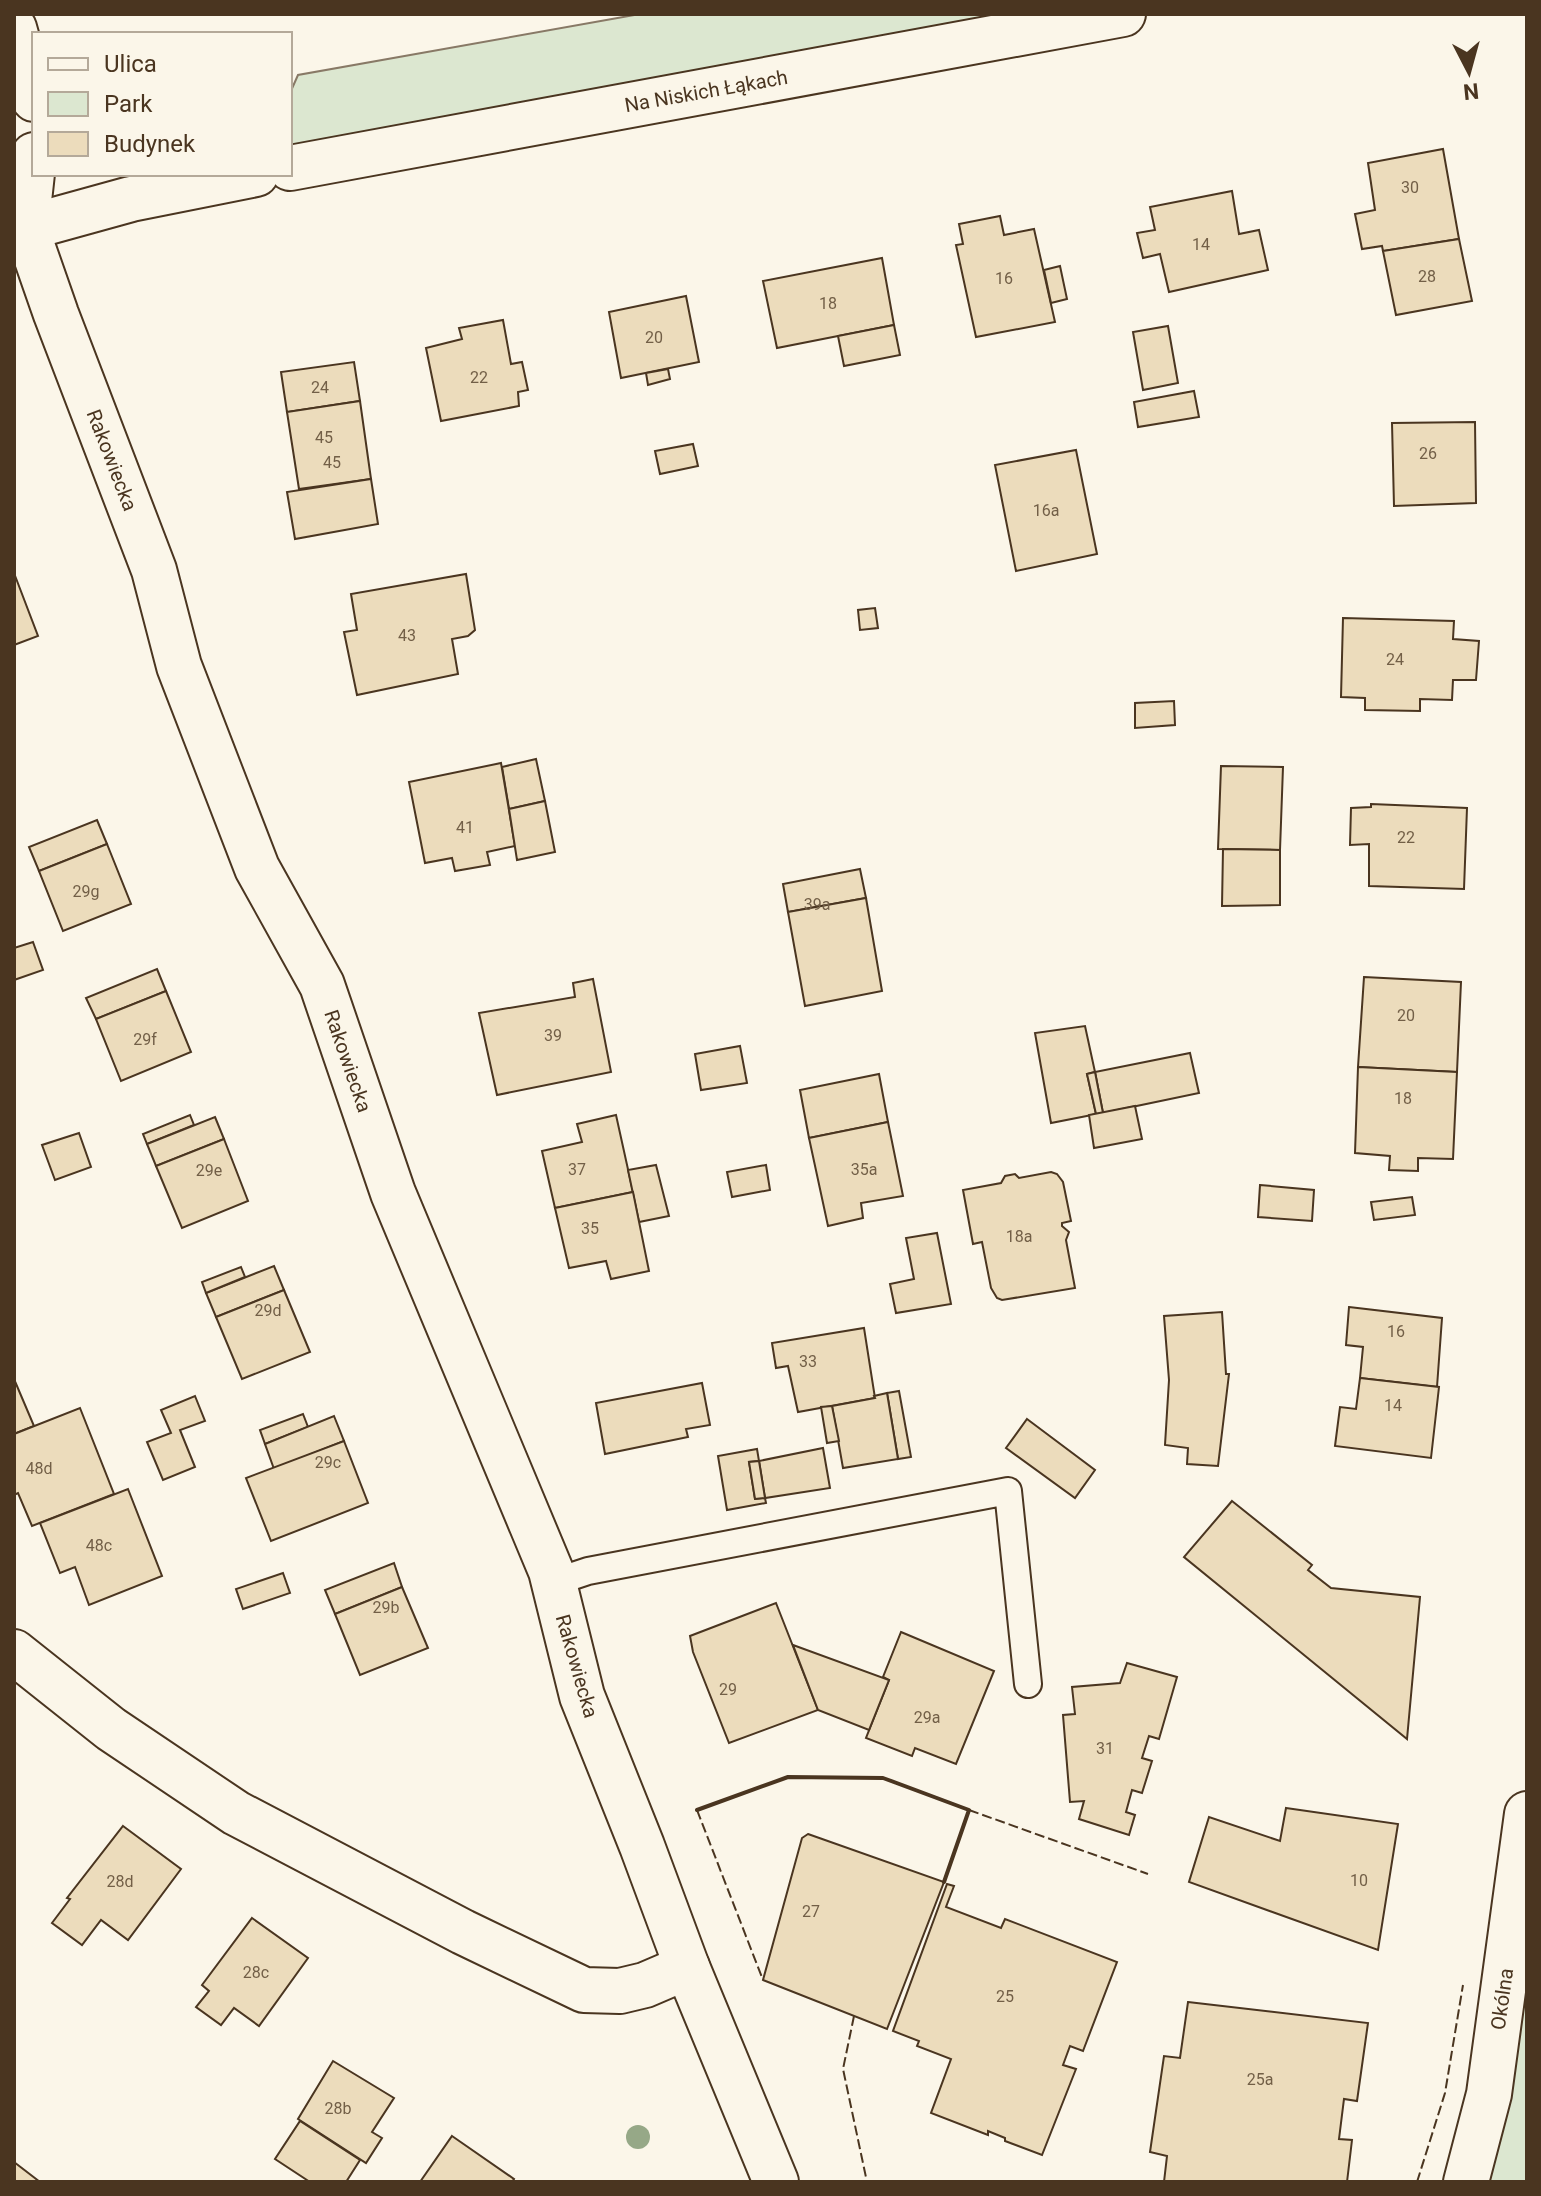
<svg xmlns="http://www.w3.org/2000/svg" width="1541" height="2196" font-family="Roboto,sans-serif">
<rect width="100%" height="100%" fill="#fbf6e9"/>
<g fill="#dce7d0" stroke="#887966" stroke-width="2">
<path d="M 640,14 L 1006,14 L 290,148 L 290,93 L 298,75 Z"/>
<path d="M 1527,1969 L 1527,2182 L 1486,2182 Z"/>
</g>
<g fill="#ecdcbc" stroke="#4a3520" stroke-width="2">
<path d="M 1443,149 L 1459,239 L 1383,251 L 1382,246 L 1362,249 L 1355,214 L 1375,210 L 1368,163 Z"/>
<path d="M 1232,191 L 1239,234 L 1259,230 L 1268,270 L 1169,292 L 1160,254 L 1143,258 L 1137,233 L 1155,230 L 1150,207 Z"/>
<path d="M 1000,216 L 1004,235 L 1034,229 L 1055,322 L 976,337 L 956,245 L 963,244 L 959,224 Z"/>
<path d="M 1459,239 L 1472,301 L 1396,315 L 1383,251 Z"/>
<path d="M 882,258 L 894,325 L 777,348 L 763,281 Z"/>
<path d="M 1060,266 L 1067,299 L 1051,303 L 1044,270 Z"/>
<path d="M 686,296 L 699,362 L 621,378 L 609,312 Z"/>
<path d="M 503,320 L 511,364 L 522,362 L 528,390 L 518,392 L 519,406 L 441,421 L 426,348 L 462,339 L 459,328 Z"/>
<path d="M 894,325 L 900,355 L 844,366 L 838,336 Z"/>
<path d="M 1168,326 L 1178,383 L 1143,390 L 1133,332 Z"/>
<path d="M 354,362 L 360,401 L 287,412 L 281,372 Z"/>
<path d="M 668,369 L 670,379 L 648,385 L 646,373 Z"/>
<path d="M 1194,391 L 1199,417 L 1138,427 L 1134,402 Z"/>
<path d="M 360,401 L 371,479 L 299,489 L 287,412 Z"/>
<path d="M 1475,422 L 1476,503 L 1394,506 L 1392,423 Z"/>
<path d="M 693,444 L 698,466 L 660,474 L 655,451 Z"/>
<path d="M 1076,450 L 1097,554 L 1016,571 L 995,465 Z"/>
<path d="M 371,479 L 378,524 L 295,539 L 287,492 Z"/>
<path d="M 14,573 L 38,636 L 14,645 Z"/>
<path d="M 466,574 L 475,630 L 468,636 L 452,639 L 458,674 L 357,695 L 344,632 L 357,630 L 351,594 Z"/>
<path d="M 875,608 L 878,628 L 860,630 L 858,610 Z"/>
<path d="M 1343,618 L 1454,621 L 1453,639 L 1479,641 L 1476,680 L 1453,680 L 1452,700 L 1420,699 L 1420,711 L 1365,710 L 1365,698 L 1341,697 Z"/>
<path d="M 1174,701 L 1175,725 L 1135,728 L 1135,703 Z"/>
<path d="M 536,759 L 545,801 L 509,809 L 502,767 Z"/>
<path d="M 501,763 L 515,846 L 487,852 L 490,865 L 455,871 L 452,858 L 425,863 L 409,782 Z"/>
<path d="M 1221,766 L 1283,767 L 1280,850 L 1218,849 Z"/>
<path d="M 545,801 L 555,852 L 517,860 L 509,809 Z"/>
<path d="M 1371,804 L 1467,808 L 1464,889 L 1369,886 L 1369,844 L 1350,845 L 1351,808 L 1371,807 Z"/>
<path d="M 97,820 L 107,844 L 39,871 L 29,847 Z"/>
<path d="M 107,844 L 131,904 L 63,931 L 39,871 Z"/>
<path d="M 1223,849 L 1280,850 L 1280,905 L 1222,906 Z"/>
<path d="M 860,869 L 866,898 L 788,912 L 783,884 Z"/>
<path d="M 866,898 L 882,991 L 805,1006 L 788,912 Z"/>
<path d="M 33,942 L 43,970 L 14,980 L 14,948 Z"/>
<path d="M 157,969 L 166,991 L 96,1019 L 86,998 Z"/>
<path d="M 1364,977 L 1461,982 L 1457,1072 L 1358,1067 Z"/>
<path d="M 593,979 L 611,1072 L 497,1095 L 479,1013 L 575,997 L 573,983 Z"/>
<path d="M 166,991 L 191,1052 L 121,1081 L 96,1019 Z"/>
<path d="M 1085,1026 L 1095,1072 L 1087,1074 L 1096,1114 L 1102,1113 L 1051,1123 L 1035,1033 Z"/>
<path d="M 740,1046 L 747,1083 L 701,1090 L 695,1054 Z"/>
<path d="M 1190,1053 L 1199,1093 L 1103,1113 L 1095,1072 Z"/>
<path d="M 1358,1067 L 1457,1072 L 1453,1159 L 1418,1158 L 1418,1171 L 1389,1170 L 1390,1156 L 1355,1153 Z"/>
<path d="M 1095,1072 L 1103,1113 L 1096,1114 L 1087,1074 Z"/>
<path d="M 879,1074 L 888,1122 L 809,1138 L 800,1090 Z"/>
<path d="M 1135,1106 L 1142,1139 L 1094,1148 L 1089,1115 Z"/>
<path d="M 190,1115 L 194,1125 L 147,1144 L 143,1134 Z"/>
<path d="M 616,1115 L 633,1192 L 555,1208 L 542,1151 L 582,1142 L 577,1124 Z"/>
<path d="M 215,1117 L 224,1139 L 156,1166 L 147,1144 Z"/>
<path d="M 888,1122 L 903,1196 L 861,1203 L 863,1218 L 828,1226 L 809,1138 Z"/>
<path d="M 79,1133 L 91,1167 L 55,1180 L 42,1145 Z"/>
<path d="M 224,1139 L 248,1201 L 182,1228 L 156,1166 Z"/>
<path d="M 656,1165 L 669,1216 L 639,1222 L 628,1170 Z"/>
<path d="M 766,1165 L 770,1190 L 732,1197 L 727,1172 Z"/>
<path d="M 1051,1172 L 1057,1174 L 1063,1182 L 1071,1221 L 1062,1223 L 1062,1226 L 1069,1232 L 1066,1240 L 1075,1288 L 1002,1300 L 997,1298 L 991,1288 L 982,1242 L 973,1244 L 963,1190 L 1001,1183 L 1005,1176 L 1015,1174 L 1019,1178 Z"/>
<path d="M 1260,1185 L 1314,1190 L 1312,1221 L 1258,1217 Z"/>
<path d="M 633,1192 L 649,1271 L 611,1279 L 606,1261 L 569,1268 L 555,1208 Z"/>
<path d="M 1412,1197 L 1415,1215 L 1374,1220 L 1371,1202 Z"/>
<path d="M 937,1233 L 951,1304 L 896,1313 L 890,1284 L 914,1279 L 906,1238 Z"/>
<path d="M 274,1266 L 284,1290 L 216,1317 L 206,1293 Z"/>
<path d="M 241,1267 L 245,1277 L 206,1293 L 202,1282 Z"/>
<path d="M 284,1290 L 310,1352 L 242,1379 L 216,1317 Z"/>
<path d="M 1349,1307 L 1442,1318 L 1437,1387 L 1360,1378 L 1363,1347 L 1346,1345 Z"/>
<path d="M 1222,1312 L 1226,1374 L 1229,1374 L 1218,1466 L 1187,1464 L 1188,1448 L 1165,1445 L 1169,1380 L 1164,1316 Z"/>
<path d="M 864,1328 L 875,1398 L 798,1412 L 788,1366 L 776,1368 L 772,1343 Z"/>
<path d="M 1360,1378 L 1439,1387 L 1431,1458 L 1335,1446 L 1340,1407 L 1356,1409 Z"/>
<path d="M 14,1379 L 34,1426 L 14,1434 Z"/>
<path d="M 702,1383 L 710,1425 L 686,1429 L 688,1437 L 605,1454 L 596,1403 Z"/>
<path d="M 899,1391 L 911,1457 L 898,1459 L 887,1393 Z"/>
<path d="M 887,1393 L 898,1459 L 843,1468 L 832,1406 L 875,1398 L 874,1396 Z"/>
<path d="M 195,1396 L 205,1421 L 180,1430 L 195,1467 L 163,1480 L 147,1442 L 171,1433 L 161,1410 Z"/>
<path d="M 832,1406 L 839,1441 L 827,1443 L 821,1407 Z"/>
<path d="M 80,1408 L 114,1494 L 32,1526 L 18,1493 L 14,1495 L 14,1434 Z"/>
<path d="M 303,1414 L 308,1427 L 265,1444 L 260,1430 Z"/>
<path d="M 334,1416 L 344,1441 L 274,1469 L 265,1444 Z"/>
<path d="M 1027,1419 L 1095,1470 L 1075,1498 L 1006,1448 Z"/>
<path d="M 344,1441 L 368,1503 L 271,1541 L 246,1478 Z"/>
<path d="M 823,1448 L 830,1488 L 765,1498 L 759,1461 Z"/>
<path d="M 757,1449 L 759,1461 L 749,1462 L 755,1499 L 765,1498 L 766,1503 L 727,1510 L 718,1456 Z"/>
<path d="M 759,1461 L 765,1498 L 755,1499 L 749,1462 Z"/>
<path d="M 128,1489 L 162,1576 L 89,1605 L 75,1567 L 60,1573 L 40,1523 Z"/>
<path d="M 1232,1501 L 1312,1565 L 1308,1570 L 1331,1588 L 1420,1597 L 1407,1739 L 1184,1557 Z"/>
<path d="M 394,1563 L 402,1587 L 335,1614 L 325,1590 Z"/>
<path d="M 283,1573 L 290,1593 L 243,1609 L 236,1589 Z"/>
<path d="M 402,1587 L 428,1648 L 360,1675 L 335,1614 Z"/>
<path d="M 776,1603 L 818,1710 L 729,1743 L 693,1652 L 690,1636 Z"/>
<path d="M 901,1632 L 994,1671 L 956,1764 L 915,1748 L 912,1756 L 866,1738 L 889,1680 L 883,1677 Z"/>
<path d="M 793,1645 L 889,1680 L 869,1730 L 818,1710 Z"/>
<path d="M 1127,1663 L 1177,1677 L 1159,1739 L 1149,1736 L 1142,1758 L 1152,1761 L 1142,1793 L 1132,1790 L 1126,1812 L 1135,1815 L 1129,1835 L 1079,1819 L 1084,1801 L 1070,1802 L 1063,1715 L 1075,1714 L 1072,1687 L 1120,1683 Z"/>
<path d="M 1286,1808 L 1398,1824 L 1378,1950 L 1189,1882 L 1209,1817 L 1280,1841 Z"/>
<path d="M 123,1826 L 181,1869 L 128,1940 L 101,1920 L 82,1945 L 52,1923 L 70,1899 L 67,1898 Z"/>
<path d="M 808,1834 L 944,1882 L 887,2029 L 763,1980 L 802,1838 Z"/>
<path d="M 947,1884 L 954,1886 L 946,1907 L 1001,1928 L 1005,1919 L 1117,1962 L 1083,2051 L 1070,2046 L 1063,2065 L 1076,2069 L 1042,2155 L 1005,2141 L 1005,2138 L 988,2131 L 988,2135 L 931,2113 L 951,2059 L 917,2046 L 919,2041 L 893,2031 Z"/>
<path d="M 252,1918 L 308,1958 L 259,2026 L 234,2008 L 221,2025 L 196,2007 L 209,1991 L 202,1985 Z"/>
<path d="M 1188,2002 L 1368,2023 L 1357,2101 L 1344,2099 L 1339,2139 L 1352,2140 L 1347,2182 L 1164,2182 L 1167,2156 L 1150,2152 L 1164,2056 L 1180,2058 Z"/>
<path d="M 333,2061 L 394,2098 L 372,2132 L 382,2138 L 366,2163 L 298,2119 Z"/>
<path d="M 300,2121 L 360,2160 L 346,2182 L 310,2182 L 275,2159 Z"/>
<path d="M 452,2136 L 514,2179 L 512,2182 L 420,2182 Z"/>
<path d="M 14,2162 L 40,2182 L 14,2182 Z"/>
</g>
<g fill="none" stroke-linecap="round" stroke-linejoin="round">
<defs>
<path id="lane" d="M 555,1582 L 588,1571 L 1008,1491 L 1028,1684"/>
<g id="street">
<path d="M 14,28 L 34,99"/>
<path d="M 34,155 L 26,228 L 56,314 L 154,570 L 179,666 L 257,868 L 322,985 L 393,1193 L 551,1571 L 582,1696 L 642,1846 L 687,1967 L 776,2182"/>
<path d="M 290,168 L 1123,14"/>
<path d="M 26,228 L 131,199 L 256,174"/>
<path d="M 14,1652 L 111,1729 L 236,1813 L 463,1932 L 584,1990 L 620,1991 L 645,1985 L 687,1967"/>
<path d="M 1466,2182 L 1489,2094 L 1527,1814"/>
</g>
</defs>
<use href="#lane" stroke="#4a3520" stroke-width="30"/>
<use href="#street" stroke="#4a3520" stroke-width="48"/>
<use href="#lane" stroke="#fbf6e9" stroke-width="26"/>
<use href="#street" stroke="#fbf6e9" stroke-width="44"/>
<g stroke="#4a3520" stroke-width="2" stroke-dasharray="10 4" stroke-linecap="butt">
<path d="M 697,1810 L 763,1980"/>
<path d="M 969,1810 L 1148,1874"/>
<path d="M 854,2016 L 843,2069 L 867,2182"/>
<path d="M 1417,2182 L 1445,2093 L 1463,1985"/>
</g>
<path stroke="#4a3520" stroke-width="4" d="M 697,1810 L 788,1777 L 883,1778 L 969,1810 L 944,1882"/>
</g>
<circle fill="#96a887" cx="638" cy="2137" r="12"/>
<g text-anchor="middle" stroke-width="6" stroke-linejoin="round" paint-order="stroke">
<g font-size="16" fill="#725f47">
<text x="1410" y="193">30</text>
<text x="1201" y="250">14</text>
<text x="1427" y="282">28</text>
<text x="1004" y="284">16</text>
<text x="828" y="309">18</text>
<text x="654" y="343">20</text>
<text x="479" y="383">22</text>
<text x="320" y="393">24</text>
<text x="324" y="443">45</text>
<text x="1428" y="459">26</text>
<text x="332" y="468">45</text>
<text x="1046" y="516">16a</text>
<text x="407" y="641">43</text>
<text x="1395" y="665">24</text>
<text x="465" y="833">41</text>
<text x="1406" y="843">22</text>
<text x="86" y="897">29g</text>
<text x="817" y="910">39a</text>
<text x="1406" y="1021">20</text>
<text x="553" y="1041">39</text>
<text x="145" y="1045">29f</text>
<text x="1403" y="1104">18</text>
<text x="577" y="1175">37</text>
<text x="864" y="1175">35a</text>
<text x="209" y="1176">29e</text>
<text x="590" y="1234">35</text>
<text x="1019" y="1242">18a</text>
<text x="268" y="1316">29d</text>
<text x="1396" y="1337">16</text>
<text x="808" y="1367">33</text>
<text x="1393" y="1411">14</text>
<text x="328" y="1468">29c</text>
<text x="39" y="1474">48d</text>
<text x="99" y="1551">48c</text>
<text x="386" y="1613">29b</text>
<text x="728" y="1695">29</text>
<text x="927" y="1723">29a</text>
<text x="1105" y="1754">31</text>
<text x="1359" y="1886">10</text>
<text x="120" y="1887">28d</text>
<text x="811" y="1917">27</text>
<text x="256" y="1978">28c</text>
<text x="1005" y="2002">25</text>
<text x="1260" y="2085">25a</text>
<text x="338" y="2114">28b</text>
</g>
<g font-size="20" fill="#4a3520" stroke="#fbf6e9">
<text transform="translate(706 91) rotate(-10)" y="7">Na Niskich Łąkach</text>
<text transform="translate(112 460) rotate(69)" y="7">Rakowiecka</text>
<text transform="translate(348 1061) rotate(71)" y="7">Rakowiecka</text>
<text transform="translate(577 1666) rotate(74)" y="7">Rakowiecka</text>
<text transform="translate(1502 1999) rotate(-82)" y="7">Okólna</text>
</g>
</g>
<rect width="1541" height="2196" fill="none" stroke="#4a3520" stroke-width="32"/>
<rect x="32" y="32" width="260" height="144" fill="#fbf6e9" stroke="#b4a999" stroke-width="2"/>
<rect x="48" y="58" width="40" height="12" fill="#fbf6e9" stroke="#b4a999" stroke-width="2"/>
<text x="104" y="72" font-size="24" fill="#4a3520">Ulica</text>
<rect x="48" y="92" width="40" height="24" fill="#dce7d0" stroke="#b4a999" stroke-width="2"/>
<text x="104" y="112" font-size="24" fill="#4a3520">Park</text>
<rect x="48" y="132" width="40" height="24" fill="#ecdcbc" stroke="#b4a999" stroke-width="2"/>
<text x="104" y="152" font-size="24" fill="#4a3520">Budynek</text>
<g transform="translate(1469 72) rotate(174)" stroke="#fbf6e9" stroke-width="6" paint-order="stroke">
<path d="M0-6L14 30L0 20L-14 30Z" fill="#4a3520"/>
<text y="-12" font-size="22" font-weight="bold" text-anchor="middle" fill="#4a3520">N</text>
</g>
</svg>
